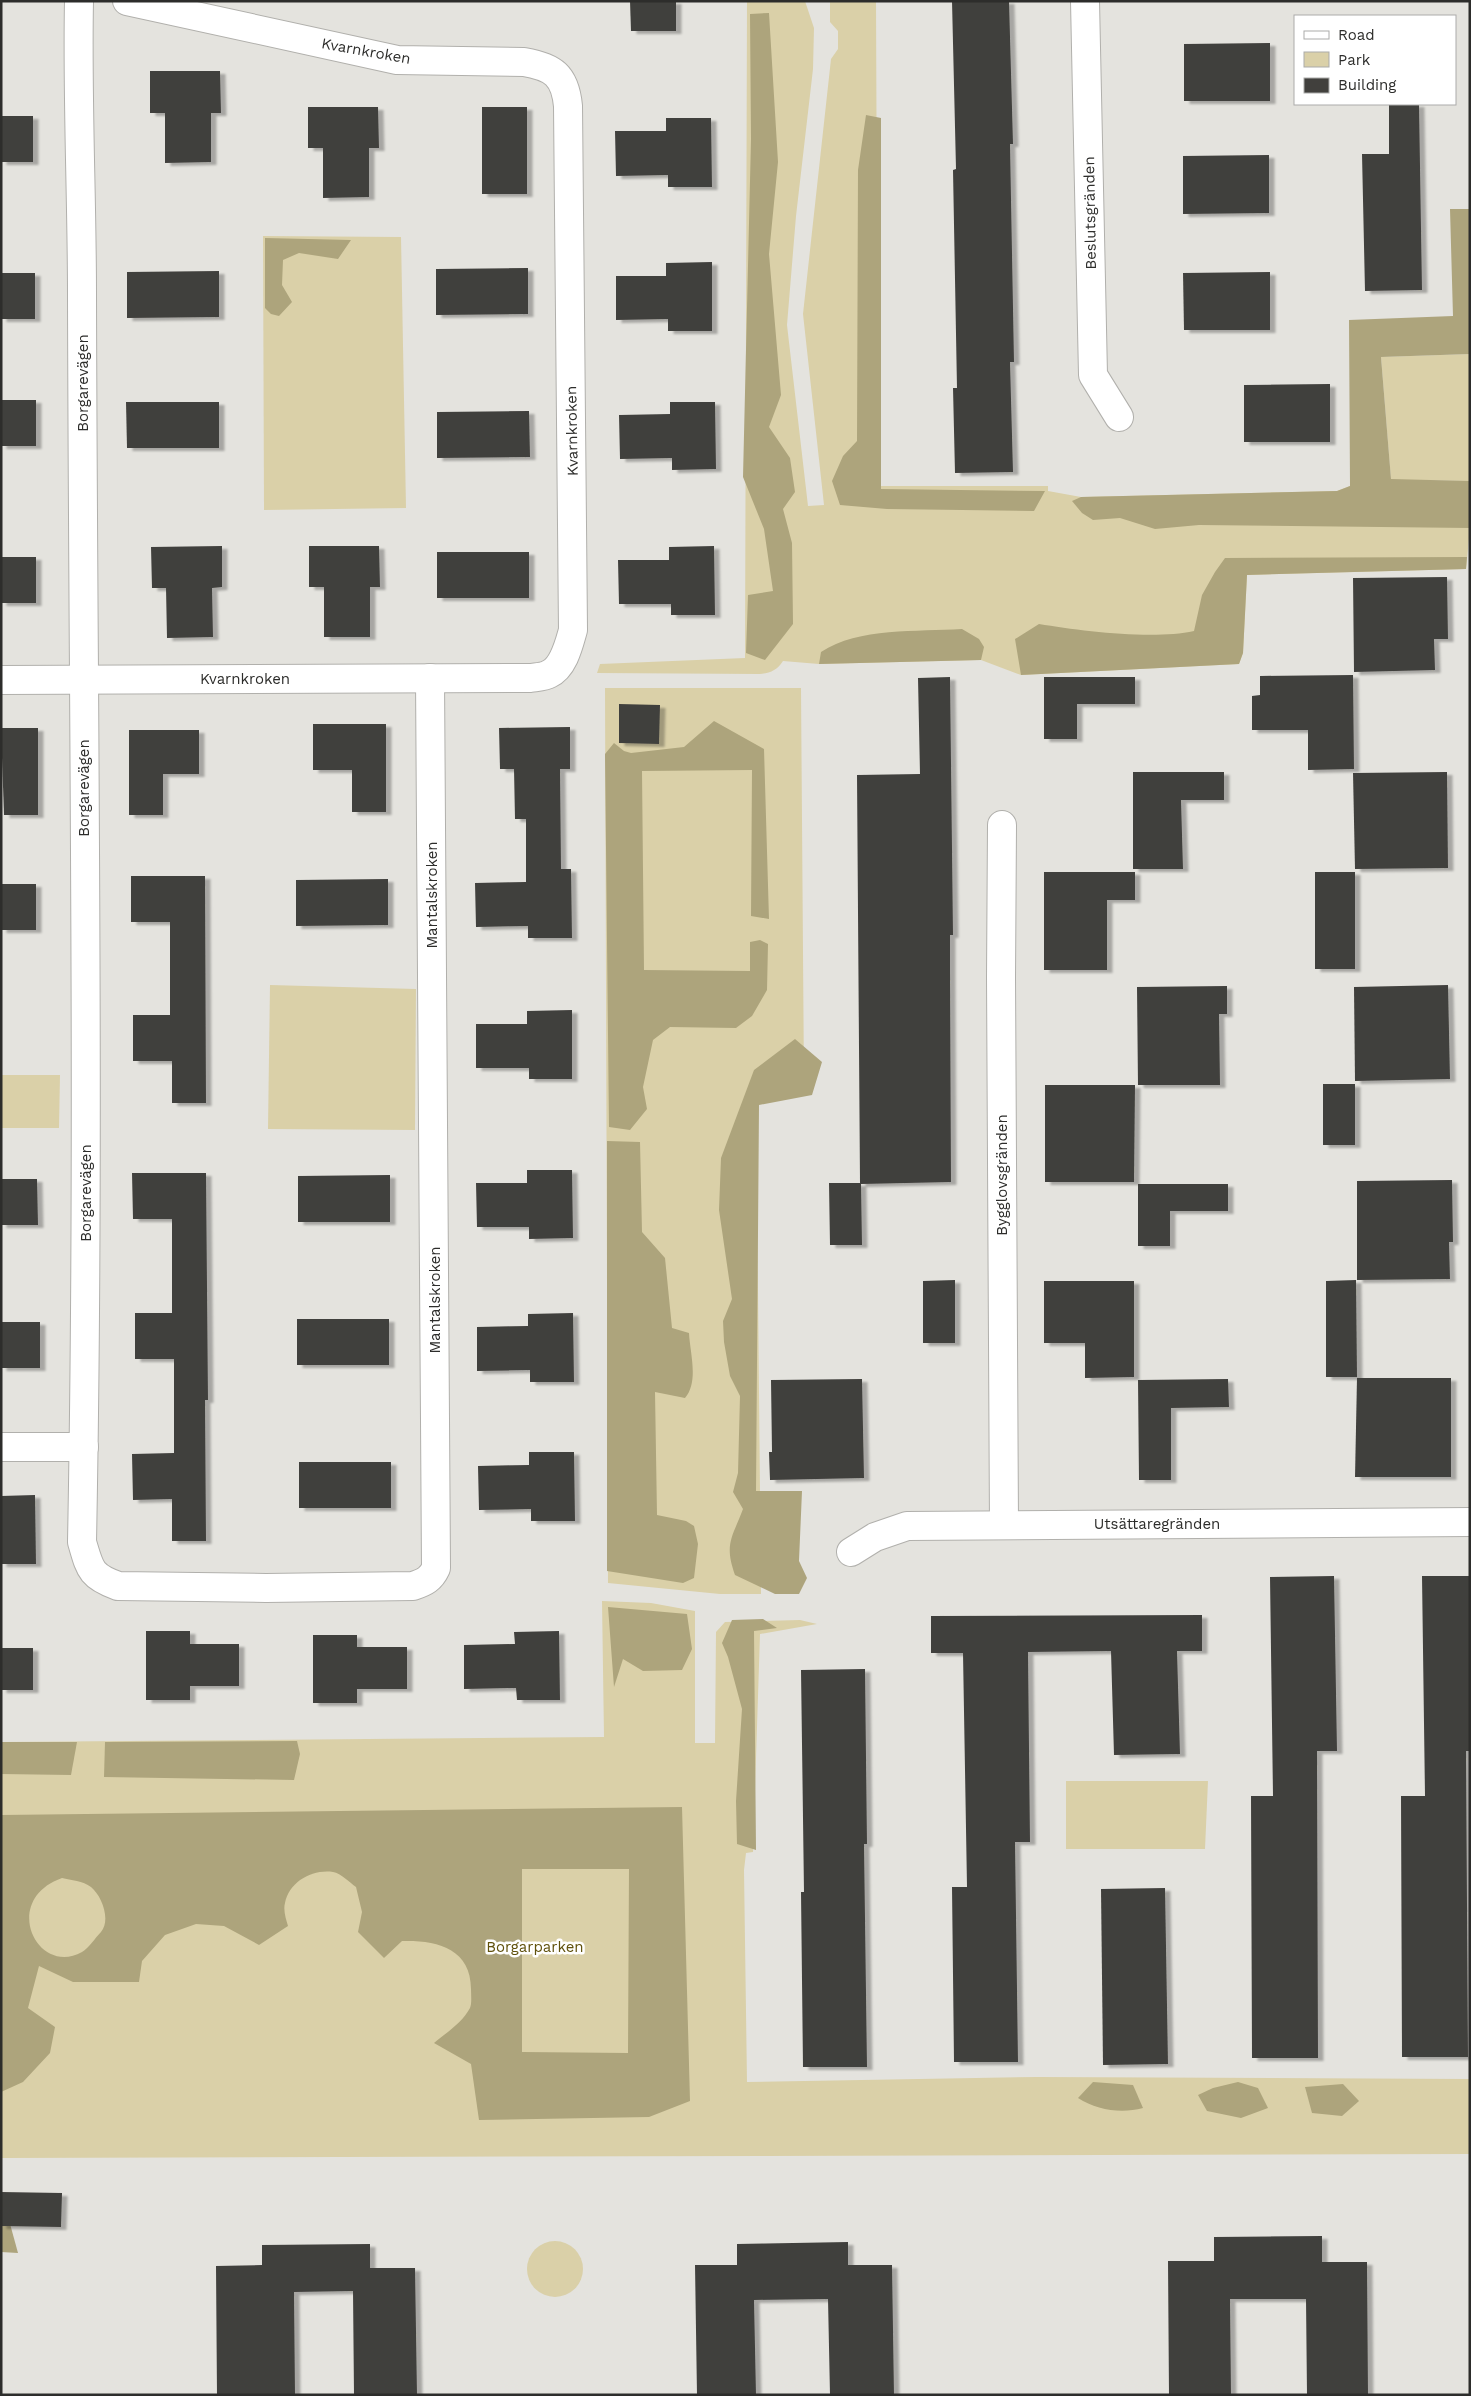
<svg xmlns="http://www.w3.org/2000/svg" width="1471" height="2396" font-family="'Work Sans',sans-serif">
<defs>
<filter id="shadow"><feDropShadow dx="5.5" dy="3" stdDeviation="1" flood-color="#0004"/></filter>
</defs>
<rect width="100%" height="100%" fill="#e4e3de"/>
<g fill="#dad0a8">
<path d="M 747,1 L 805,1 L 814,28 L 813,69 L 796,216 L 787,325 L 808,506 L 824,505 L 803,314 L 831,59 L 838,49 L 838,31 L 830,22 L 830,1 L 876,1 L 878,486 L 1048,486 L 1048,491 L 1081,497 L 1337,491 L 1350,486 L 1470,528 L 1466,569 L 1247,575 L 1243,653 L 1239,664 L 1021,675 L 981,660 L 819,664 L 783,661 C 777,670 771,673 760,674 L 597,673 L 600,664 L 745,658 Z"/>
<path d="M 263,236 L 401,237 L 406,508 L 264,510 Z"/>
<path d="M 1470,354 L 1470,481 L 1391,480 L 1381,357 Z"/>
<path d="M 605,688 L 801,688 L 804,1083 L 756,1089 L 761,1594 L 720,1594 L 608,1583 Z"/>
<path d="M 270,985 L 416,989 L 415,1130 L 268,1129 Z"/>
<path d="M 1,1075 L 60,1075 L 59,1128 L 1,1128 Z"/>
<path d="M 602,1601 L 651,1603 L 695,1611 L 695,1743 L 715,1743 L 716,1632 L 725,1622 L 800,1620 L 817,1624 L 760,1634 L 753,1852 L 746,1853 L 744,1870 L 747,2082 L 1037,2077 L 1470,2079 L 1470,2154 L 1,2158 L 1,1742 L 604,1737 Z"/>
<path d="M 1066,1781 L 1208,1781 L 1205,1849 L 1066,1849 Z"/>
<circle cx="555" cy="2269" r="28"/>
</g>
<g fill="#ada47c" fill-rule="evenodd">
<path d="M 769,13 L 778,162 L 769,254 L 781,395 L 769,427 L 790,458 L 795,492 L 783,509 L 792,543 L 793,624 L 765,660 L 746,653 L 748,595 L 773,591 L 764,529 L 743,477 L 751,139 L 750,14 Z"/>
<path d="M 866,115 L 881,118 L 881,489 L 1045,491 L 1034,511 L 887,509 L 840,505 L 832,481 L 843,456 L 857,441 L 858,170 Z"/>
<path d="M 1450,209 L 1470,209 L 1470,354 L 1381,357 L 1391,479 L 1470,481 L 1470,528 L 1199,525 L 1155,529 L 1120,518 L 1093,520 L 1082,513 L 1072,501 L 1081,497 L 1337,491 L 1350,486 L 1349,320 L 1453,316 Z"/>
<path d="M 265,238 L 351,240 L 338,259 L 299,253 L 283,260 L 282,285 L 292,302 L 279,316 L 271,314 L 265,308 Z"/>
<path d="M 1467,557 L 1466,569 L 1247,575 L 1243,653 L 1239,664 L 1021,675 L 1015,639 L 1039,624 C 1081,631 1153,640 1194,631 L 1202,595 L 1215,572 L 1225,558 Z"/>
<path d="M 962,629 L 979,639 L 984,647 L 981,660 L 819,664 L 821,652 C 859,627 917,632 962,629 Z"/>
<path d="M 714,721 L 764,749 L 769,919 L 751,916 L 752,770 L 642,771 L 644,970 L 750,971 L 750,942 L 760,940 L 768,944 L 767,990 L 752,1016 L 736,1028 L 670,1027 L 653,1040 L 643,1087 L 647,1109 L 630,1130 L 609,1127 L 605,754 L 614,743 L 624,751 L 631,753 L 684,747 Z"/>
<path d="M 795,1039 L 822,1062 L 812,1095 L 759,1105 L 756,1491 L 802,1491 L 799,1561 L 807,1578 L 799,1594 L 775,1594 L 735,1575 C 724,1544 732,1538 743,1509 L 733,1492 L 738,1473 L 740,1396 L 730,1376 L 724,1342 L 723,1321 L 732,1299 L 719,1210 L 721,1158 L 754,1070 Z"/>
<path d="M 607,1141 L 640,1142 L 642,1232 L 665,1258 L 672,1328 L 689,1333 C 690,1353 699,1382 685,1398 L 655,1392 L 657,1515 L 686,1521 L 694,1526 L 698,1544 L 694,1578 L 683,1583 L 607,1571 Z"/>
<path d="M 608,1607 L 687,1614 L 692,1649 L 682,1670 L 643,1671 L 623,1659 L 614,1687 Z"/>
<path d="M 763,1619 L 777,1628 L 754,1631 L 756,1850 L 737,1844 L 736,1801 L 742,1709 L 728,1657 L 722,1643 L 732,1620 Z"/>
<path d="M 297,1741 L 300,1754 L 294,1780 L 104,1777 L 105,1742 Z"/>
<path d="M 1,1742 L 77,1742 L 71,1775 L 1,1774 Z"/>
<path d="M 682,1807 L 690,2101 L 649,2117 L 479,2120 L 471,2064 L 434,2043 C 446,2033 462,2023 470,2008 C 472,2003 471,1995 471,1989 C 471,1948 436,1940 402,1941 L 384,1958 L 358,1932 L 362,1912 L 356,1887 C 350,1883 341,1873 333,1872 C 312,1869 289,1882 285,1903 C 283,1910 286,1919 288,1926 L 259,1945 L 224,1926 L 196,1924 L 165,1935 L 142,1961 L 139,1982 L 73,1982 L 39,1966 L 28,2008 L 55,2027 L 50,2053 L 23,2082 L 1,2092 L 1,1815 ZM 522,1869 L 629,1869 L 628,2053 L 522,2052 ZM 62,1878 C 71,1880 83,1881 91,1887 C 102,1896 111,1920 101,1932 C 95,1938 89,1948 82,1952 C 37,1977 0,1900 62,1878 Z"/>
<path d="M 1093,2082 L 1133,2085 L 1143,2108 C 1121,2114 1097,2110 1078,2098 Z"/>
<path d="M 1238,2082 L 1258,2088 L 1268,2108 L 1241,2118 L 1207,2111 L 1198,2095 L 1213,2088 Z"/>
<path d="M 1343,2084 L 1359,2101 L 1342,2116 L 1312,2113 L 1305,2087 Z"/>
<path d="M 1,2191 L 18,2253 L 1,2252 Z"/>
</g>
<g fill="#41403d" filter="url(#shadow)">
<path d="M 630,1 L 676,1 L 676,31 L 631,31 Z"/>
<path d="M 952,1 L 1009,1 L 1013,144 L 1010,144 L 1014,362 L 1010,362 L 1013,472 L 955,473 L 953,388 L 957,388 L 953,170 L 956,169 Z"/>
<path d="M 1270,43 L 1270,101 L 1184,101 L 1184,44 Z"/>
<path d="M 150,71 L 220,71 L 221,113 L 211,113 L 211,162 L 165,163 L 165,113 L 150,113 Z"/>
<path d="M 1389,104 L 1419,104 L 1422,290 L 1365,291 L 1362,154 L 1389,154 Z"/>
<path d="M 308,107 L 378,107 L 379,148 L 369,148 L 369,197 L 323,198 L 323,148 L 308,148 Z"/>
<rect x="482" y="107" width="45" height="87"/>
<rect x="1" y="116" width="32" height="46"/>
<path d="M 666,118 L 711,118 L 712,187 L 668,187 L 668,175 L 616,176 L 615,131 L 666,131 Z"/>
<path d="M 1269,155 L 1269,213 L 1183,214 L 1183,156 Z"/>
<path d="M 712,262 L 712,331 L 668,331 L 668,319 L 616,320 L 616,276 L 666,276 L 666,263 Z"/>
<path d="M 528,268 L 528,314 L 436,315 L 436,269 Z"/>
<path d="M 219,271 L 219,317 L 127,318 L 127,272 Z"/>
<path d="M 1270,272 L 1270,330 L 1184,330 L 1183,273 Z"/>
<rect x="1" y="273" width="34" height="46"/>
<path d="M 1330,384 L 1330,442 L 1244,442 L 1244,385 Z"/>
<rect x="1" y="400" width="35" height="46"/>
<path d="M 126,402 L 219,402 L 219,448 L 127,448 Z"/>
<path d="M 670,402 L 715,402 L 716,469 L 672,470 L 672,458 L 620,459 L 619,415 L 670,414 Z"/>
<path d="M 529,411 L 530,457 L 437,458 L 437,412 Z"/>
<path d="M 222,546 L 222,587 L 212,588 L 213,637 L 167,638 L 166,588 L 152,588 L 151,547 Z"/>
<path d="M 309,546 L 379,546 L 380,587 L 370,587 L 370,637 L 324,637 L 324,587 L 309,587 Z"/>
<path d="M 714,546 L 715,615 L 671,615 L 671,604 L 619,604 L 618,560 L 669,560 L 669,547 Z"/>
<rect x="437" y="552" width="92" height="46"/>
<rect x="1" y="557" width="35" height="46"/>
<path d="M 1447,577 L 1448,639 L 1434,639 L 1435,670 L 1354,672 L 1353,578 Z"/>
<path d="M 1353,675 L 1354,769 L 1308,770 L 1308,730 L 1252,730 L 1252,696 L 1260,695 L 1260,676 Z"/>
<path d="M 950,677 L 953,935 L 950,935 L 950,971 L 951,1182 L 861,1184 L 862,1245 L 830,1245 L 829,1183 L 860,1183 L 857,775 L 920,774 L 918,678 Z"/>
<path d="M 1044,677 L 1135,677 L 1135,704 L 1077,704 L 1077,739 L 1044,739 Z"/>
<path d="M 619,704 L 660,705 L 659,744 L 619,743 Z"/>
<path d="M 313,724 L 386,724 L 386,812 L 352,812 L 352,770 L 313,770 Z"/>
<path d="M 570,727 L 570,769 L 560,769 L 561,869 L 571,869 L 572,938 L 528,938 L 528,926 L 476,927 L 475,883 L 526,882 L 526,819 L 515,819 L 514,769 L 500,769 L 499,728 Z"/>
<path d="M 1,728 L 38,728 L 38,815 L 4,815 Z"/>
<path d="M 129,730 L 199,730 L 199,774 L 163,774 L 163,815 L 129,815 Z"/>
<path d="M 1133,772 L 1224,772 L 1224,800 L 1181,800 L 1183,869 L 1133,869 Z"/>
<path d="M 1447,772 L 1448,868 L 1355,869 L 1353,773 Z"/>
<path d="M 1044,872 L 1135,872 L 1135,900 L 1107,900 L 1107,970 L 1044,970 Z"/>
<rect x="1315" y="872" width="40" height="97"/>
<path d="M 131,876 L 205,876 L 206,1103 L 172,1103 L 172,1061 L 133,1061 L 133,1015 L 170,1015 L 170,922 L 131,922 Z"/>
<path d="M 388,879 L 388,925 L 296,926 L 296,880 Z"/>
<rect x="1" y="884" width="35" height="46"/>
<path d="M 1448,985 L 1450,1079 L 1355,1081 L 1354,987 Z"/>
<path d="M 1227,986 L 1227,1014 L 1219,1014 L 1220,1085 L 1138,1085 L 1137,987 Z"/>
<path d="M 572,1010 L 572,1079 L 529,1079 L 529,1068 L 476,1068 L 476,1024 L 527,1024 L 527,1011 Z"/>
<rect x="1323" y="1084" width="32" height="61"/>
<path d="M 1045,1085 L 1135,1085 L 1134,1182 L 1045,1182 Z"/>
<path d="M 527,1170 L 572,1170 L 573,1238 L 529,1239 L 529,1227 L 477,1227 L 476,1183 L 527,1183 Z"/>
<path d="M 132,1173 L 206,1173 L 208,1400 L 205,1400 L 206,1541 L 172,1541 L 172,1499 L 133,1500 L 132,1454 L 174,1453 L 174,1359 L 135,1359 L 135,1313 L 172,1313 L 172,1219 L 133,1219 Z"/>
<path d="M 390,1175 L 390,1222 L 298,1222 L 298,1176 Z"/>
<path d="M 1,1179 L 37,1179 L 38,1225 L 1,1225 Z"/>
<path d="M 1452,1180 L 1453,1242 L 1449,1242 L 1450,1279 L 1357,1280 L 1357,1181 Z"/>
<path d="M 1138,1184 L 1228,1184 L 1228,1211 L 1170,1211 L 1170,1246 L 1138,1246 Z"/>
<path d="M 955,1280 L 955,1343 L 923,1343 L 923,1281 Z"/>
<path d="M 1356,1280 L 1357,1377 L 1326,1377 L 1326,1281 Z"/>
<path d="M 1044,1281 L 1134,1281 L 1134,1377 L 1085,1378 L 1085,1343 L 1044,1343 Z"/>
<path d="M 573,1313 L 574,1382 L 530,1382 L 530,1370 L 477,1371 L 477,1327 L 528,1326 L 528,1314 Z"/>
<rect x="297" y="1319" width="92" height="46"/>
<rect x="1" y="1322" width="39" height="46"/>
<path d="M 1357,1378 L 1451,1378 L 1451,1477 L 1355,1477 Z"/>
<path d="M 862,1379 L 864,1478 L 770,1480 L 769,1452 L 772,1452 L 771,1380 Z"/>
<path d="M 1228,1379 L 1229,1407 L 1171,1408 L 1171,1480 L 1139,1480 L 1138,1380 Z"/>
<path d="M 529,1452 L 574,1452 L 575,1521 L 531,1521 L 531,1509 L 479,1510 L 478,1466 L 529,1465 Z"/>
<rect x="299" y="1462" width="92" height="46"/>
<path d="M 35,1495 L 36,1564 L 1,1564 L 1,1496 Z"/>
<path d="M 1334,1576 L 1337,1751 L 1317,1751 L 1318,2058 L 1252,2058 L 1251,1796 L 1273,1796 L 1270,1577 Z"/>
<path d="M 1422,1576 L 1470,1576 L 1470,1751 L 1466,1751 L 1468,2057 L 1402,2057 L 1401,1796 L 1425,1796 Z"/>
<path d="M 1202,1615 L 1202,1651 L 1177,1651 L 1180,1754 L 1114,1755 L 1111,1651 L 1028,1652 L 1030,1842 L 1015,1842 L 1018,2062 L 954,2062 L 952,1887 L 967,1887 L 963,1653 L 931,1653 L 931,1616 Z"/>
<path d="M 146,1631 L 190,1631 L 190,1644 L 239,1644 L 239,1686 L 190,1686 L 190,1700 L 146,1700 Z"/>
<path d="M 559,1631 L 560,1700 L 517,1700 L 516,1688 L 464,1689 L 464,1645 L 515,1644 L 514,1632 Z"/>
<path d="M 313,1635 L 357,1635 L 357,1647 L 407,1647 L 407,1689 L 357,1689 L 357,1703 L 313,1703 Z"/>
<rect x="1" y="1648" width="32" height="42"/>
<path d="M 865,1669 L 867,1844 L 864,1844 L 867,2067 L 803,2067 L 801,1892 L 804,1892 L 801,1670 Z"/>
<path d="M 1165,1888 L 1168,2064 L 1103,2065 L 1101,1889 Z"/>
<path d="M 1,2192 L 62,2193 L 61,2227 L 1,2226 Z"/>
<path d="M 1322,2236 L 1322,2262 L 1367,2262 L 1368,2395 L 1307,2395 L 1306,2299 L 1230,2299 L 1231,2395 L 1169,2395 L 1168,2261 L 1214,2261 L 1214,2237 Z"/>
<path d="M 848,2242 L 848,2265 L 892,2265 L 894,2395 L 830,2395 L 828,2299 L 754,2300 L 756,2395 L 697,2395 L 695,2265 L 737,2265 L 737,2244 Z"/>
<path d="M 370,2244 L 370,2268 L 415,2268 L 417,2395 L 354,2395 L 353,2291 L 294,2292 L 295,2395 L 217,2395 L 216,2266 L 262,2265 L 262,2245 Z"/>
</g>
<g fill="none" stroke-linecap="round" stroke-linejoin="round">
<defs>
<g id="minor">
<path d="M 79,1 C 77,99 82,197 82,295 C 83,711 90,1127 82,1542 C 90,1569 90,1576 118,1586 L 266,1588 L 413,1586 C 425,1582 431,1579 436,1568 L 430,678"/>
<path d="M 1085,1 L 1093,375 L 1119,417"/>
<path d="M 1,680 L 530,678 C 536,677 544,677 549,674 C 564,667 569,644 573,630 L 568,106 C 565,75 553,67 524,62 L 397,60 L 127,1"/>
<path d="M 1002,825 L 1001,977 L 1004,1525"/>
<path d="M 1,1447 L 84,1447"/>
<path d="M 851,1552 L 875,1537 L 907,1526 L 1470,1522"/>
</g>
</defs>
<use href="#minor" stroke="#b1b0ac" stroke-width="30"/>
<use href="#minor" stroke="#fff" stroke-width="28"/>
</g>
<g text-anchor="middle" stroke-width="5" stroke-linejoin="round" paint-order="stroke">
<g font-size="15" fill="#2d2d2b" stroke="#fff">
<text transform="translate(366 51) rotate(10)" y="5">Kvarnkroken</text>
<text transform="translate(1090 213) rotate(-91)" y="5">Beslutsgränden</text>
<text transform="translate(83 383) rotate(-90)" y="5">Borgarevägen</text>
<text transform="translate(572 431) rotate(-91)" y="5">Kvarnkroken</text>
<text x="245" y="684">Kvarnkroken</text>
<text transform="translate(84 788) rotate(-90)" y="5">Borgarevägen</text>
<text transform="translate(432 895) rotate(-90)" y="5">Mantalskroken</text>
<text transform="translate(1002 1175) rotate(-90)" y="5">Bygglovsgränden</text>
<text transform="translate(86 1193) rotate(-90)" y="5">Borgarevägen</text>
<text transform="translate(435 1300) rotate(-90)" y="5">Mantalskroken</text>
<text x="1157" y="1529">Utsättaregränden</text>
</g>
<g font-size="15" fill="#60510c" stroke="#fff">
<text x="535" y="1952">Borgarparken</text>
</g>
</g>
<rect width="1471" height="2396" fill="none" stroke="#2d2d2b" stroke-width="5"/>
<rect x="1294" y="15" width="162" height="90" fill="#ffffff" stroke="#ababaa"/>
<rect x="1304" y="31" width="25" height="8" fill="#ffffff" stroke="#ababaa"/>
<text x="1338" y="40" font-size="15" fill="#2d2d2b">Road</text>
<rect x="1304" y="52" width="25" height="15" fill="#dad0a8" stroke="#ababaa"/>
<text x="1338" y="65" font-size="15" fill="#2d2d2b">Park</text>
<rect x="1304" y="78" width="25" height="15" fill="#41403d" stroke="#ababaa"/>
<text x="1338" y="90" font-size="15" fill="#2d2d2b">Building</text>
</svg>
